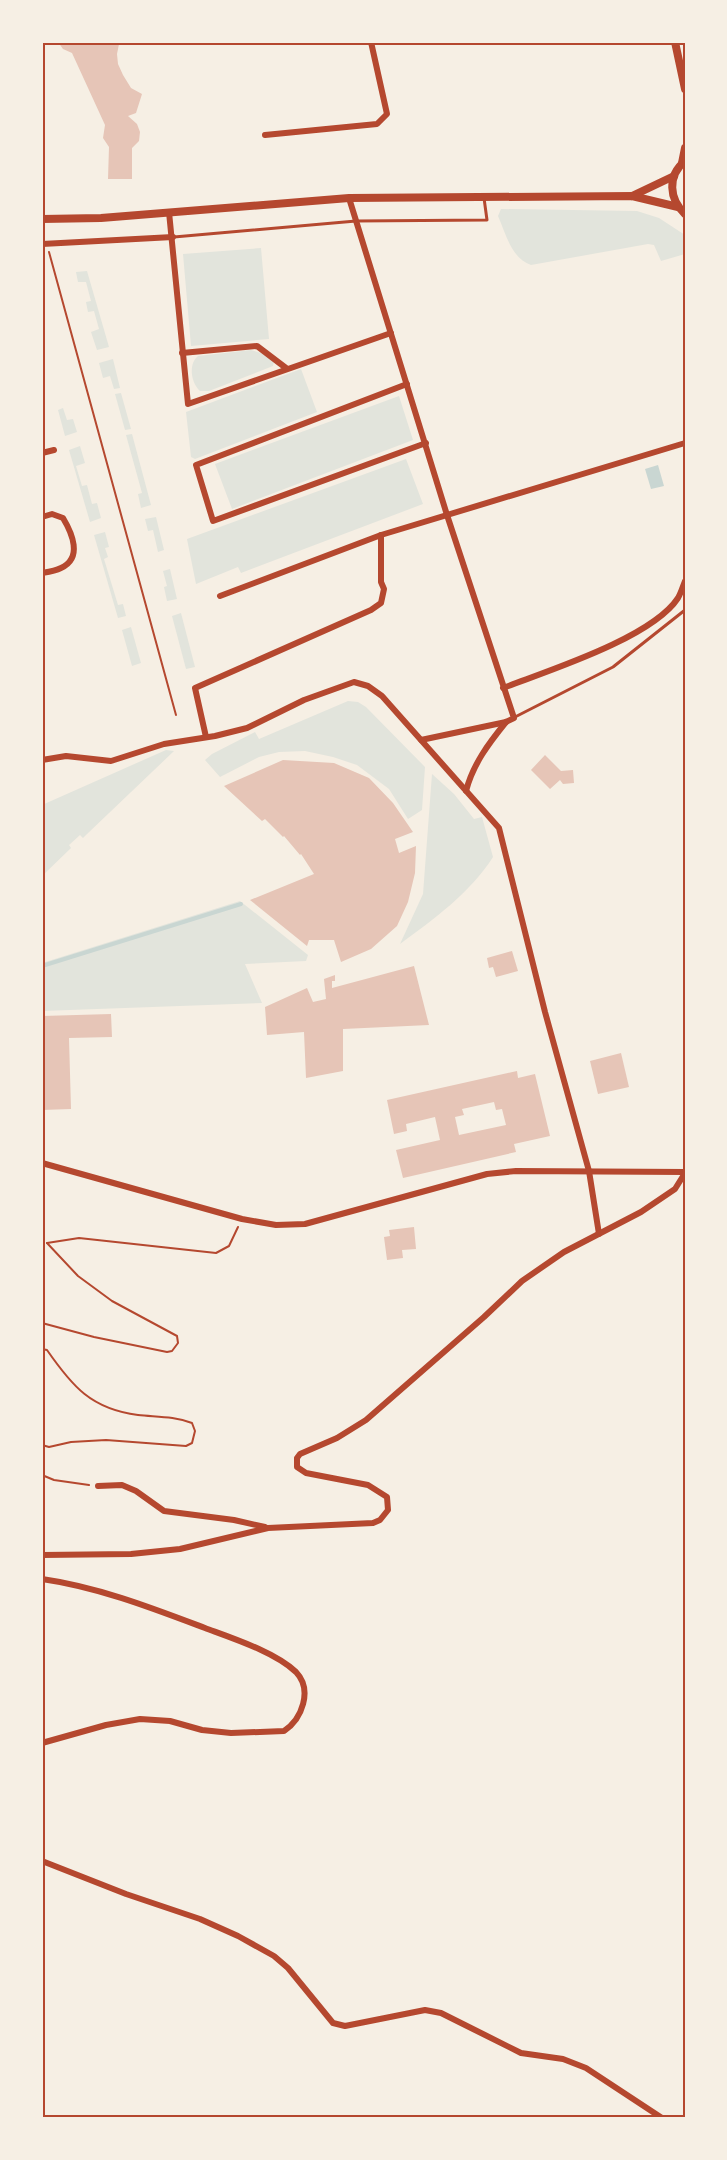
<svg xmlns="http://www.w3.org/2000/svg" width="727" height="2160" font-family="Lato,sans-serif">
<rect width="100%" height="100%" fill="#f6efe4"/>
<g fill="#e2e4dc">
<path d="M 501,209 L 637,211 L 659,218 L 685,235 L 685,254 L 661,261 L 654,245 L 648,244 L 531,265 C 511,258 506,234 498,216 Z"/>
<path d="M 261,248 L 269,339 L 191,346 L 183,254 Z"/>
<path d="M 87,271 L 109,347 L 97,350 L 91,332 L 99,329 L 94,311 L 88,312 L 86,302 L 91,301 L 86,282 L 78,282 L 76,272 Z"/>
<path d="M 251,350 L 261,353 L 274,361 L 273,366 L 209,391 L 200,391 C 191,383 188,364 198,356 Z"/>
<path d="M 113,359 L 120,388 L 114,389 L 110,376 L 103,378 L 99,363 Z"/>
<path d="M 301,369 L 317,412 L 195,459 L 191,457 L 186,412 Z"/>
<path d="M 121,393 L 131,429 L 125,430 L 115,394 Z"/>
<path d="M 399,396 L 413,440 L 232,509 L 215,464 Z"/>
<path d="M 63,408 L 67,420 L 73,419 L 77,432 L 65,436 L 58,410 Z"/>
<path d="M 132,434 L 151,505 L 141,508 L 138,494 L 142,493 L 126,435 Z"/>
<path d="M 80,446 L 85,463 L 76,466 L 82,486 L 87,485 L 92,504 L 97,503 L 101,518 L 90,522 L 69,450 Z"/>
<path d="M 406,459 L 423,504 L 241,573 L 238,567 L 196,584 L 187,539 Z"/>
<path d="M 156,517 L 164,550 L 158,552 L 153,530 L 148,531 L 145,519 Z"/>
<path d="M 105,532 L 109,547 L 105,548 L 108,557 L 104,559 L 118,605 L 123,604 L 126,616 L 118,618 L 94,535 Z"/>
<path d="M 170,569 L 177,599 L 167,601 L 164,587 L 167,586 L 163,571 Z"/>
<path d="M 181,613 L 195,667 L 186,669 L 172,616 Z"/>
<path d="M 131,627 L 141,663 L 132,666 L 122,630 Z"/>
<path d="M 348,701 L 358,702 L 366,707 L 425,767 L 422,810 L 408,819 L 389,789 L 357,765 L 333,757 L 305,751 L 279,752 L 259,757 L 220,777 L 205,760 L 212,754 L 255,732 L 259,739 Z"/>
<path d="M 166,750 L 174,751 L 87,834 L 83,838 L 80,835 L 69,845 L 71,848 L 42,876 L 42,805 Z"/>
<path d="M 432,774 L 454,794 L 474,819 L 482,817 L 493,857 C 470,893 434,919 400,944 L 423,894 Z"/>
<path d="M 240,901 L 308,955 L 306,961 L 245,964 L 262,1003 L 42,1011 L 42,963 Z"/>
</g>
<path fill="#c9d6d2" d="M 658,465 L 664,486 L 651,489 L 645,469 Z"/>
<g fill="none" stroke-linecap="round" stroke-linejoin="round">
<path stroke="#c9d6d2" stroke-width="4" d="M 42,966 L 241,904"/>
</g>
<g fill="#e6c5b7" fill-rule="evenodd">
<path d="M 58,42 L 114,42 L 119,44 L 117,54 L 118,64 L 123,75 L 131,88 L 142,94 L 136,113 L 128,116 L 137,124 L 140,132 L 139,141 L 132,148 L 132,179 L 108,179 L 109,147 L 103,138 L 105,125 L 72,53 L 63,49 Z"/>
<path d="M 545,755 L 561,771 L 573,770 L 574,783 L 563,784 L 560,780 L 550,789 L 531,770 Z"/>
<path d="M 283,760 L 334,763 L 369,778 L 393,803 L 413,832 L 395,839 L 399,853 L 416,846 L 415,873 L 408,902 L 397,926 L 371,949 L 341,962 L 334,940 L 309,940 L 307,946 L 250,900 L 314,874 L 301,854 L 300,855 L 284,836 L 283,837 L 265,819 L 262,821 L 224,786 Z"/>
<path d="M 512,951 L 518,971 L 496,977 L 493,967 L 489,968 L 487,958 Z"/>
<path d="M 414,966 L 429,1025 L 343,1029 L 343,1071 L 306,1078 L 304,1032 L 267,1035 L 265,1007 L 307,988 L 313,1002 L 326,999 L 324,979 L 335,975 L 335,981 L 332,981 L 332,988 Z"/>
<path d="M 111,1014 L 112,1037 L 69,1038 L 71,1109 L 42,1110 L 42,1016 Z"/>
<path d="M 621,1053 L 629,1087 L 598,1094 L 590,1061 Z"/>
<path d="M 517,1071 L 518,1078 L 535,1074 L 550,1136 L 514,1144 L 516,1152 L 403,1178 L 396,1150 L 440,1140 L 435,1117 L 406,1124 L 407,1131 L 394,1134 L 387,1100 ZM 494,1102 L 496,1110 L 502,1109 L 506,1125 L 459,1135 L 455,1117 L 464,1115 L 462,1109 Z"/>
<path d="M 414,1227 L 416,1249 L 402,1250 L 403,1258 L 387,1260 L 384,1237 L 390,1236 L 389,1230 Z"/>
</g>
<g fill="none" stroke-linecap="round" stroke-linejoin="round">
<g stroke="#b5482f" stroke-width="2">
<path d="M 49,252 L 176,715"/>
<path d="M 47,1243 L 79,1238 L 216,1253 L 229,1246 L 238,1227"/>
<path d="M 42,1323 L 94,1337 L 167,1352 L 172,1351 L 178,1343 L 177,1336 L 112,1301 L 78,1276 L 47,1243"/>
<path d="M 42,1349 L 47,1350 C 72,1386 91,1409 138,1415 C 156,1417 174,1416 192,1423 L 195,1431 L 192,1443 L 186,1446 L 106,1440 L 71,1442 L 49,1447 L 42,1445"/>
<path d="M 42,1475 L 54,1480 L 89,1485"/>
</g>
<g stroke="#b5482f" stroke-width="3">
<path d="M 174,237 L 356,221 L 487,220 L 484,198"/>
<path d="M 515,717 L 613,667 L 685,610"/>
</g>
<g stroke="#b5482f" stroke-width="6">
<path d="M 265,135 L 377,124 L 387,114 L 371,42"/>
<path d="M 349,198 L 447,515 L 514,718 L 506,722 L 421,740"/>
<path d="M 169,212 L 188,404 L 391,333"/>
<path d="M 42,244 L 173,237"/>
<path d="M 182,353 L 257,346 L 286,368"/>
<path d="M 407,384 L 196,465 L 213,521 L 426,443"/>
<path d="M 42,453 L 54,450"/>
<path d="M 42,517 L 52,514 L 63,518 C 72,533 83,558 61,568 C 55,571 48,572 42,573"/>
<path d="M 220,596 L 381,535 L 685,443"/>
<path d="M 503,688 C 547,671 652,638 678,598 C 681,593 683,586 685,581"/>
<path d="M 206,737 L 195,688 L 371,610 L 381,603 L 384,589 L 381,582 L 381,535"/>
<path d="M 42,760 L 66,756 L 111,761 L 164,744 L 215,736 L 247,728 L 304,700 L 354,682 L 368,686 L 382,696 L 499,828 L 545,1012 L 589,1171 L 599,1234"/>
<path d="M 466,791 C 473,764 489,743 506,722"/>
<path d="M 42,1163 L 242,1219 L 276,1225 L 305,1224 L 487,1174 L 516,1171 L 685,1172"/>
<path d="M 98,1486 L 122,1485 L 136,1491 L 164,1511 L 234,1520 L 265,1527"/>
<path d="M 42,1555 L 131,1554 L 180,1549 L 268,1528 L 373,1523 L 380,1520 L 388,1510 L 387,1497 L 368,1485 L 306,1473 L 297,1467 L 297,1458 L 300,1454 L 337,1438 L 366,1420 L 484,1317 L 522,1281 L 564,1252 L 641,1212 L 675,1189 L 685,1173"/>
<path d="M 42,1579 C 98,1587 152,1608 205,1628 C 232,1638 275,1652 296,1672 C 313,1690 302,1719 284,1731 L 231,1733 L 202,1730 L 170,1721 L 140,1719 L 106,1725 L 42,1743"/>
<path d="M 42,1861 L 126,1894 L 200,1919 L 238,1936 L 274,1956 L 288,1968 L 333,2023 L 345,2026 L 425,2010 L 441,2013 L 521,2053 L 563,2059 L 586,2068 L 662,2118"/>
</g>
<g stroke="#b5482f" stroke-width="8">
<path d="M 675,42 L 685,89"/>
<path d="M 685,161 C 667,176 669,199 685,214"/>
<path d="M 682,163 L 685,148"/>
<path d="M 632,196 L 674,176"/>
<path d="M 42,219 L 101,218 L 349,198 L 632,196 L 678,207"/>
</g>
</g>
<rect width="727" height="2160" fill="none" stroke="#f6efe4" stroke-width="87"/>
<rect x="44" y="44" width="640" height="2072" fill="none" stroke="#b5482f" stroke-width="2"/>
</svg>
